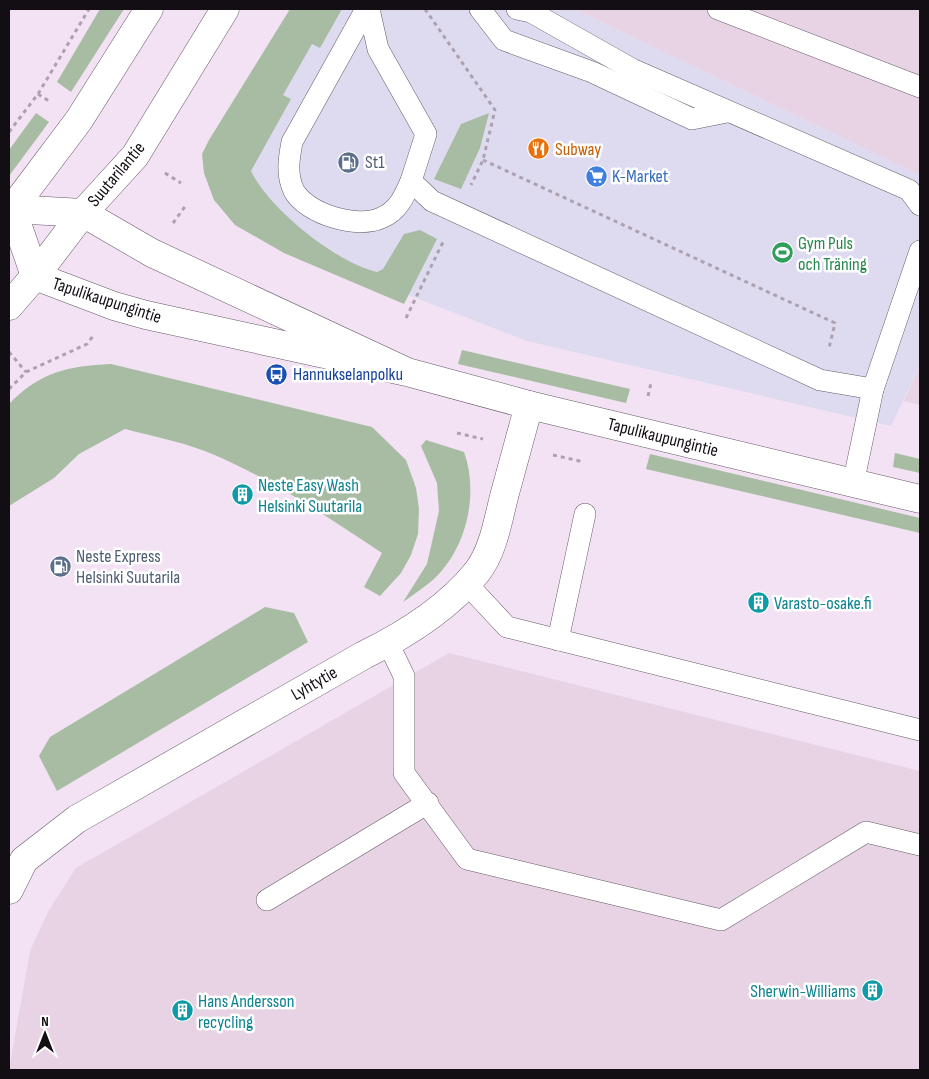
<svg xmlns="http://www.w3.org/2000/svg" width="929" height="1079" font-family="'Sofia Sans Condensed',sans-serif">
<rect width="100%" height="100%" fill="#f2e2f3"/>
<path fill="#dedbf1" d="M 301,9 L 575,9 L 920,175 L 920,365 L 891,426 L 527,341 L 370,280 L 241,198 Z"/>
<g fill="#e7d3e3">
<path d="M 575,9 L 920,9 L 920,175 Z"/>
<path d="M 920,365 L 920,405 L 904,401 Z"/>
<path d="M 449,653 L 920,771 L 920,1070 L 9,1070 L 30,951 L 49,910 L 76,868 Z"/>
</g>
<g fill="#a7bca2">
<path d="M 100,9 L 124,9 L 71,92 L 57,82 Z"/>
<path d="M 290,9 L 342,9 L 320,48 L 312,44 L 283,95 L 291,99 L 251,171 C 269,209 337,263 377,272 L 383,269 L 404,234 L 420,230 L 437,239 L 404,304 L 284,253 L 235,225 L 214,200 L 204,173 L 202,154 L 209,140 Z"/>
<path d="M 36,113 L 49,122 L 9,176 L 9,150 Z"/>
<path d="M 489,113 L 480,148 L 461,189 L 434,179 L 461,124 Z"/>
<path d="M 462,350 L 630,389 L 626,403 L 458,364 Z"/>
<path d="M 111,364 L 372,427 L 406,460 L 416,488 L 419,509 L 418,534 L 411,555 L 401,573 L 380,596 L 364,587 L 382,553 C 328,517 276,482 217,456 C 188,443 156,437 125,429 L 79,454 L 54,478 L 9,506 L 9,404 C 40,372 68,366 111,364 Z"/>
<path d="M 426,440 L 464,452 C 479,493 467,548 434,579 C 425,587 414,594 403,602 L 427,564 L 439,511 L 437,483 L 421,446 Z"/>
<path d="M 895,453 L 920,459 L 920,473 L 893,467 Z"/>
<path d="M 650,454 L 920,518 L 920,533 L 646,469 Z"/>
<path d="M 265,607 L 294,613 L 308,642 L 57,791 L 39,756 L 50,737 Z"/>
</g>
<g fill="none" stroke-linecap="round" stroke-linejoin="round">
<defs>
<g id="service">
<path d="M 366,9 L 292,142 C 289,158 286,175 294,191 C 307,214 357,229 381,218 C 398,211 404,197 411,181"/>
<path d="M 369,9 L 378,49 L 426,134 L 411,181 L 432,201 L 820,380 L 873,389"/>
<path d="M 480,9 L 504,40 L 592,72 L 692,119 L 727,112"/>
<path d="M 517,9 L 531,12 L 632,69 L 909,190 L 920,205"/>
<path d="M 718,9 L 920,87"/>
<path d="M 853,484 L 873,389 L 920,251"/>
<path d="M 466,583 L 507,627 L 920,730"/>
<path d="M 558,640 L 585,514"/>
<path d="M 388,643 L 404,676 L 404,773 L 467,859 L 721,920 L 866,832 L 920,845"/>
<path d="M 267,900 L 428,803"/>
</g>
<path id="minor" d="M 9,890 L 24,860 L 77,819 L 364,655 C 405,635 448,608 477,572 C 494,550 498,519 505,493 C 513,464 521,434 529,405"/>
<path id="secondary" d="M 407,372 L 152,253 L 83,213 L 12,209 L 35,276 L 114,306 L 146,315 L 407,372 L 529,405 L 920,499"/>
<g id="primary">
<path d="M 9,213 L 79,120 L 149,9"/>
<path d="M 9,306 L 35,276 L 83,213 L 135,156 L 225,9"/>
</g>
</defs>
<use href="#service" stroke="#665967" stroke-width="22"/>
<use href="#minor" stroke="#665967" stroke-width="29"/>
<use href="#secondary" stroke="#665967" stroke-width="29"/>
<use href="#primary" stroke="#665967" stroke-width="29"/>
<g stroke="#aea1af" stroke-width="3" stroke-dasharray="4 4" stroke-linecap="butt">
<path d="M 425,9 L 495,110 L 483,160 L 471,185"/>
<path d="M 38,94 L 49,101"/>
<path d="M 9,132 L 38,94 L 89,9"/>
<path d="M 483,160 L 835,323 L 829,348"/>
<path d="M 165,173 L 181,183"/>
<path d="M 173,223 L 186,205"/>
<path d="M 406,318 L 443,242"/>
<path d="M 9,352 L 26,372"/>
<path d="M 9,389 L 26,372 L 87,344 L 93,336"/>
<path d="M 648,396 L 651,383"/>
<path d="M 457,433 L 483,439"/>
<path d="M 553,455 L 584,462"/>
</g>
<use href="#service" stroke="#fff" stroke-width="21"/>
<use href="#minor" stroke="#fff" stroke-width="28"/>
<use href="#secondary" stroke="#fff" stroke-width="28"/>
<use href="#primary" stroke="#fff" stroke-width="28"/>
</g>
<defs>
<symbol id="restaurant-disc" viewBox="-11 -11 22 22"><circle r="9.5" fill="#e8710a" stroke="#fff"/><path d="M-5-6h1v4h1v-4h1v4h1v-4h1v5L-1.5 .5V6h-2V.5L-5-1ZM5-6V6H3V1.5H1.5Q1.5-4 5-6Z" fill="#fff"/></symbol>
<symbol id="fuel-disc" viewBox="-11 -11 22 22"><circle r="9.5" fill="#5c6f8a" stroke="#fff"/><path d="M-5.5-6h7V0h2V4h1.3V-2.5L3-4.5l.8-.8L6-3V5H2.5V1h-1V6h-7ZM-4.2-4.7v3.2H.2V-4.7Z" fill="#fff"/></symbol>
<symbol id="supermarket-disc" viewBox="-11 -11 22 22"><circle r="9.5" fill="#3f7fe0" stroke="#fff"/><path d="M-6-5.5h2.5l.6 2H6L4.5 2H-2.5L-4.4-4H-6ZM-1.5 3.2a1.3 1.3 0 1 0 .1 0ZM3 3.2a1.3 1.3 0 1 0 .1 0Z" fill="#fff"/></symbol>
<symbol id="stadium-disc" viewBox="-11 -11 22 22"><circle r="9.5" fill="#2e9e5b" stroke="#fff"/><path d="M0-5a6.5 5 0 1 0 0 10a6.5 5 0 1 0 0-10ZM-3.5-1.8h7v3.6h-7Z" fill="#fff"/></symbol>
<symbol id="bus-disc" viewBox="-11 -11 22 22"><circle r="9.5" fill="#1a4fb4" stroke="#fff"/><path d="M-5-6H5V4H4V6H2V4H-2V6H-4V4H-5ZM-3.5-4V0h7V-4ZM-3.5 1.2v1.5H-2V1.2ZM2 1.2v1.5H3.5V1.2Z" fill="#fff"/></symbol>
<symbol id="building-disc" viewBox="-11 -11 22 22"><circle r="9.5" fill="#0f9aa8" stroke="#fff"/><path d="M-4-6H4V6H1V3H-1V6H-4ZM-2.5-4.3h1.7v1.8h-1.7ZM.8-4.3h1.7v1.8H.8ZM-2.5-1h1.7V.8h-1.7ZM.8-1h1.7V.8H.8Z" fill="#fff"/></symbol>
</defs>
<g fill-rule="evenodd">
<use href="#restaurant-disc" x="526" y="136" width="25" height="25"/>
<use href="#fuel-disc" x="336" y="150" width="25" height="25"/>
<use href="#supermarket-disc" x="584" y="164" width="25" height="25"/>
<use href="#stadium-disc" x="770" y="240" width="25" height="25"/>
<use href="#bus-disc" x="264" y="362" width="25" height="25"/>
<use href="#building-disc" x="230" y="482" width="25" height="25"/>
<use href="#fuel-disc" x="48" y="554" width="25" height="25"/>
<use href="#building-disc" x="746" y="590" width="25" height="25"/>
<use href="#building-disc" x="860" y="978" width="25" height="25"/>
<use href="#building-disc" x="170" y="998" width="25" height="25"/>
</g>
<g text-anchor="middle" stroke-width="5" stroke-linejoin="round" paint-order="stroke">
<g font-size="18" fill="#c56008" stroke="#fff" text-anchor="start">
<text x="555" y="155">Subway</text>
</g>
<g font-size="18" fill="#4e5e75" stroke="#fff" text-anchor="start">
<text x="365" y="168">St1</text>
<text x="76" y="562">Neste Express<tspan x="76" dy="21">Helsinki Suutarila</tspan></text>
</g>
<g font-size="18" fill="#130e14" stroke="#fff">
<text transform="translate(116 174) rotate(-50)" y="6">Suutarilantie</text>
<text transform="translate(107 300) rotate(18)" y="6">Tapulikaupungintie</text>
<text transform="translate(663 437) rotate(14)" y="6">Tapulikaupungintie</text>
<text transform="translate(314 683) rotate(-30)" y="6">Lyhtytie</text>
</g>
<g font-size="18" fill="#366cbe" stroke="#fff" text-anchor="start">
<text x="612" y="182">K-Market</text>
</g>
<g font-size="18" fill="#27864d" stroke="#fff" text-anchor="start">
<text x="798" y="249">Gym Puls<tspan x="798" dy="21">och Träning</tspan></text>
</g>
<g font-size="18" fill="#164399" stroke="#fff" text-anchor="start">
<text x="293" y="380">Hannukselanpolku</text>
</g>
<g font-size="18" fill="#0d838f" stroke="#fff" text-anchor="start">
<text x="258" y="491">Neste Easy Wash<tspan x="258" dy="21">Helsinki Suutarila</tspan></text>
<text x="774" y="609">Varasto-osake.fi</text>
<text x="856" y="997" text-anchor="end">Sherwin-Williams</text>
<text x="198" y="1007">Hans Andersson<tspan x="198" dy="21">recycling</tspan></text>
</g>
</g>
<rect width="929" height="1079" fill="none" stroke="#130e14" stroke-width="20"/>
<g transform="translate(45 1034)" stroke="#ffffff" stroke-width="4" paint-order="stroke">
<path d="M0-4L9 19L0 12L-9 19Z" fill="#130e14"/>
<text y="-8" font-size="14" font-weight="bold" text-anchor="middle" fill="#130e14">N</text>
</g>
</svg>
